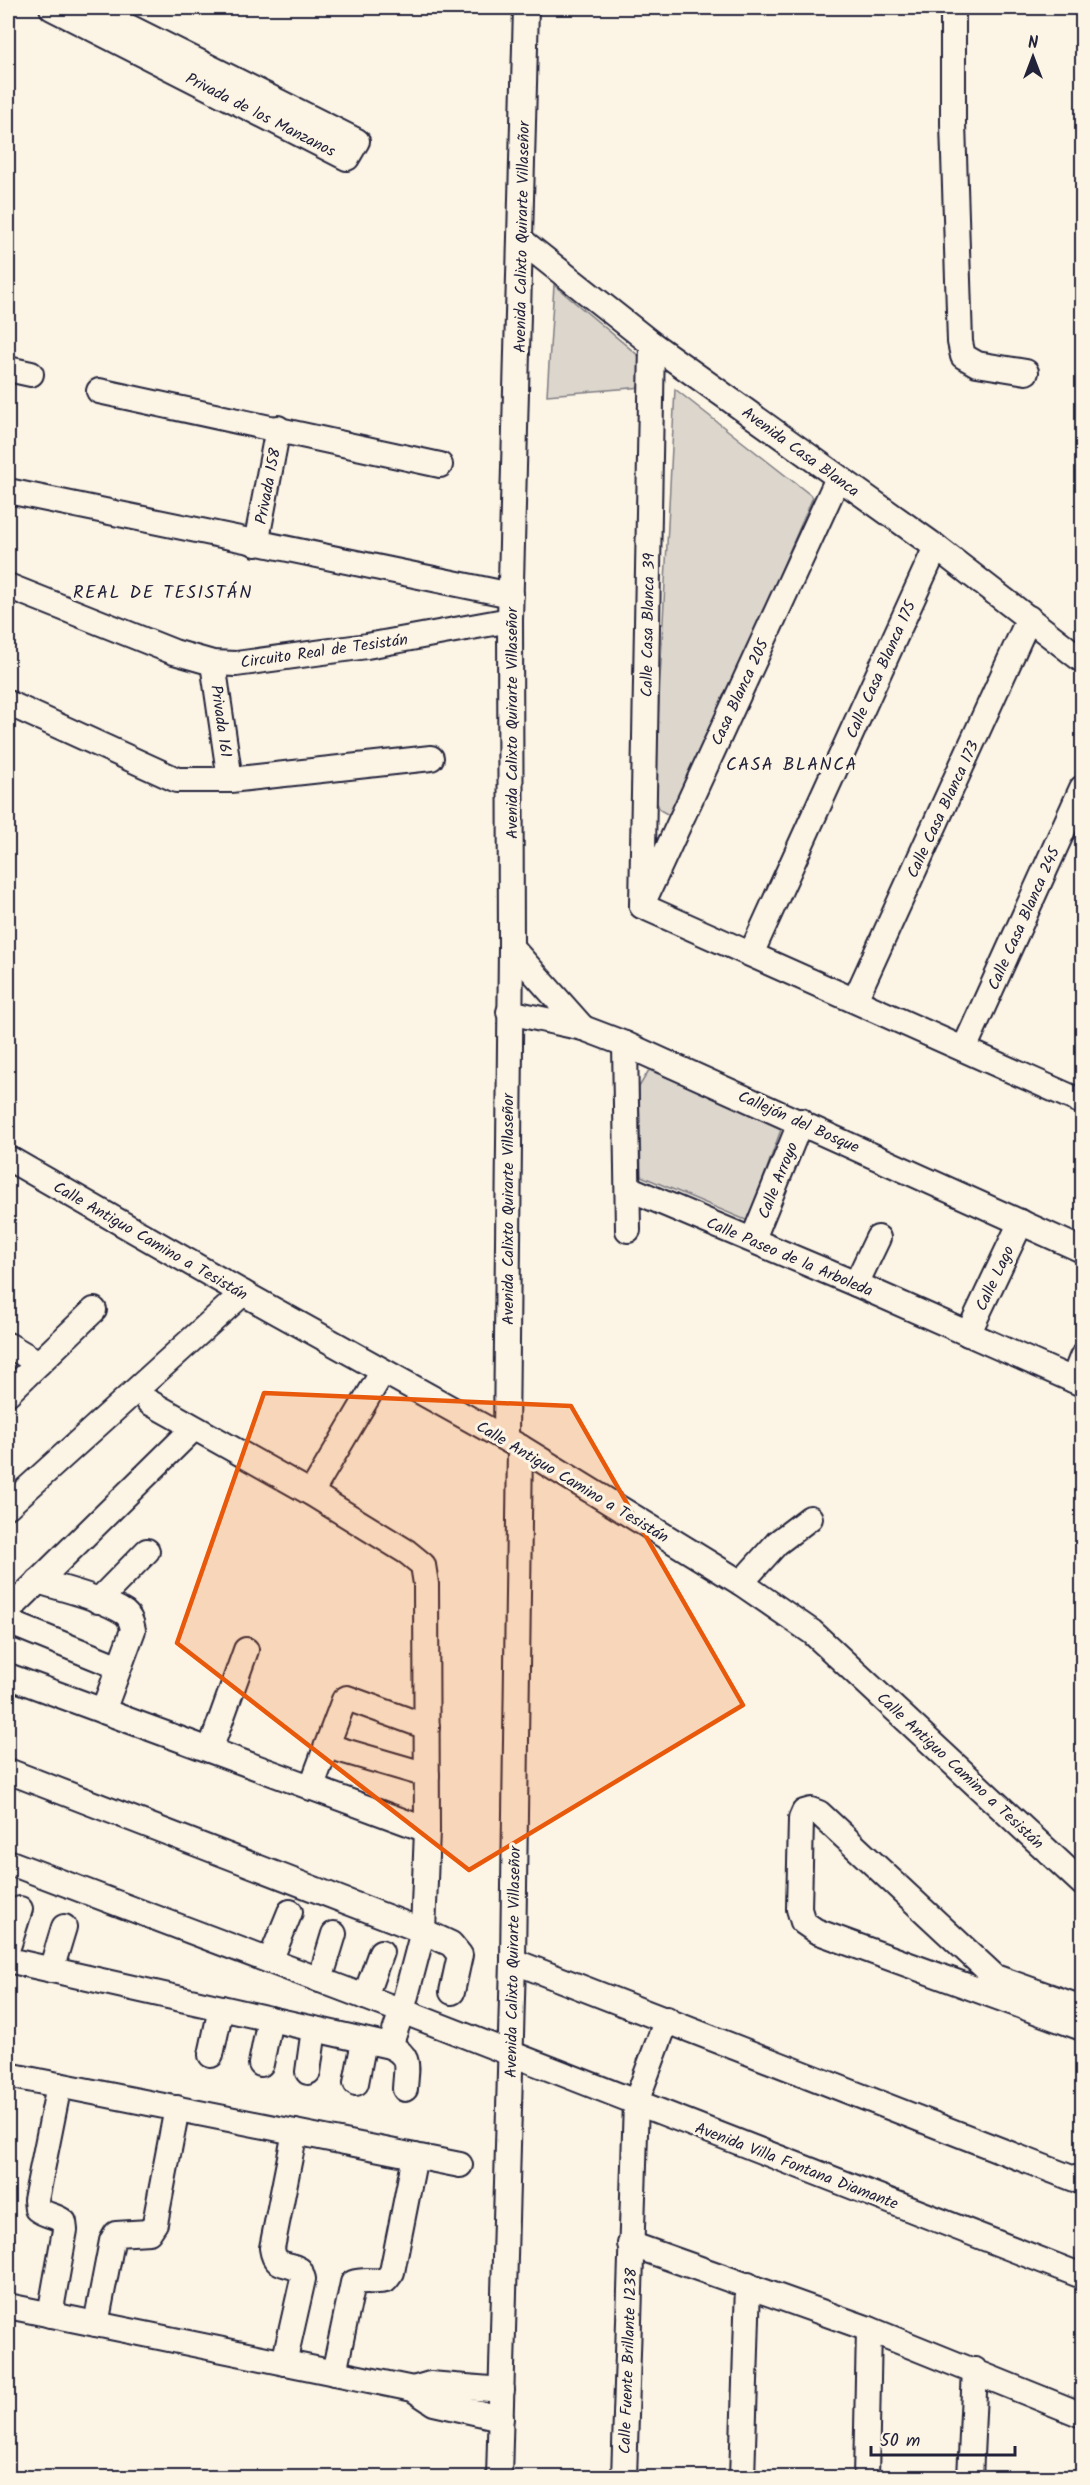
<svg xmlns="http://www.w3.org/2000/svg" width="1090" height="2485" font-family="Kalam,sans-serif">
<rect width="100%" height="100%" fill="#fcf5e5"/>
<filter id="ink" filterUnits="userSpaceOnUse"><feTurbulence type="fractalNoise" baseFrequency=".0167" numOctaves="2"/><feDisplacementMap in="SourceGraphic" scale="12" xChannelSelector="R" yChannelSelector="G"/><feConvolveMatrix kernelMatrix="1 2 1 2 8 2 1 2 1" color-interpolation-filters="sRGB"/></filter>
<g filter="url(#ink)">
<g fill="#dcd6cc" stroke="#7f7c84" stroke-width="1.5">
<path d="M 554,285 L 640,357 L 643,387 L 547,395 Z"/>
<path d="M 675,389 L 813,497 L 674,818 L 660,810 L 654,796 Z"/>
<path d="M 649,1070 L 783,1124 L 748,1221 L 641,1176 L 639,1087 Z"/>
</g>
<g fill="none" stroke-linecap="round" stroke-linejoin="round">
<defs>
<g id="minor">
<path d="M 52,8 L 347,158 L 357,141 L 91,8"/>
<path d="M 953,8 L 953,124 L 960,342 L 963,356 L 977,364 L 1026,372"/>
<path d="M 522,241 L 652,344 L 936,547 L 1082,660"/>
<path d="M 8,369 L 31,374"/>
<path d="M 99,391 L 440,465"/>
<path d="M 8,491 L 511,595"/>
<path d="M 256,544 L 278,428"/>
<path d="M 8,586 L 174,652 L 213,663 L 236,664 L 367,646 L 510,620"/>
<path d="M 213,663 L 230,780"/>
<path d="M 8,703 L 177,780 L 230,780 L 431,758"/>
<path d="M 646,896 L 838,478"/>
<path d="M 642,906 L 652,344"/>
<path d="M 642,906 L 1082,1102"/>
<path d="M 511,947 L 583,1028"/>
<path d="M 751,954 L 936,547"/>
<path d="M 855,1000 L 1029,618"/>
<path d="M 509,1012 L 583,1028 L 625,1044 L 1082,1250"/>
<path d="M 625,1044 L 628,1230"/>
<path d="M 964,1049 L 1082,788"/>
<path d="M 8,1158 L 243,1293 L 520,1447 L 741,1583 L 812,1632 L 1082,1883"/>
<path d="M 628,1188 L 856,1284 L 1082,1384"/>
<path d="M 753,1239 L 801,1121"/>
<path d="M 856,1284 L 878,1238"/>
<path d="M 968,1334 L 1021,1222"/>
<path d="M 8,1345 L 39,1363"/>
<path d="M 1073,1380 L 1082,1357"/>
<path d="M 8,1393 L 94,1310"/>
<path d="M 149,1402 L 311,1493 L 407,1552 L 423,1565 L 426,1584 L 427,1830 L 423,1931 L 402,2011 L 1082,2276"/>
<path d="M 506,1439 L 511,947 L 510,620 L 526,8"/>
<path d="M 311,1493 L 383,1371"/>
<path d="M 8,1506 L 243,1293"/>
<path d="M 38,1581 C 66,1590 100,1597 125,1613 C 130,1617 132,1624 133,1630 L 103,1711"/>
<path d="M 741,1583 L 777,1543 L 810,1518"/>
<path d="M 98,1601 L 147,1551"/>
<path d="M 8,1611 L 194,1428"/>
<path d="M 8,1622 L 119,1667"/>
<path d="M 8,1676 L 427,1830"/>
<path d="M 327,1746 L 427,1775"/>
<path d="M 210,1750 L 246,1650"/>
<path d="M 8,1771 L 423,1931 L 451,1944 L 460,1955 L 452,1992"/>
<path d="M 311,1788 L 344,1700 L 347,1698 L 427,1727"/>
<path d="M 8,1862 L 402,2011 L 390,2046 L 8,1960"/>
<path d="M 8,1947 L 20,1909"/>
<path d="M 270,1961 L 290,1912"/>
<path d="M 513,1961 L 1082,2182"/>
<path d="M 51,1970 L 64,1927"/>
<path d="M 320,1980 L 334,1934"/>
<path d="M 365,1997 L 381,1952"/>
<path d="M 1082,2008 L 995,1977 L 819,1813 L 811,1810 L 804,1812 L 801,1819 L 799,1909 L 803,1922 L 816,1931 L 1082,2028"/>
<path d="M 390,2046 C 412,2057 406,2067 405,2089"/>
<path d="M 211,2055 L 221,2008"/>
<path d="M 261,2064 L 270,2019"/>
<path d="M 308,2072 L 314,2029"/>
<path d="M 8,2075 L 460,2165"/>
<path d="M 356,2083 L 364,2041"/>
<path d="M 630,2244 L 869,2329 L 1082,2415"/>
<path d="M 8,2306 L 413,2389 L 434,2403 L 501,2418"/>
<path d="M 50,2315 L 65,2230 L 64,2222 C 56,2215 46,2216 37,2209 L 36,2200 L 59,2085"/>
<path d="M 96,2324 L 112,2241 L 116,2234 L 149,2232 L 155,2223 L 177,2108"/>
<path d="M 284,2363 L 303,2279 L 300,2270 C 286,2261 275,2269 272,2248 L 295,2132"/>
<path d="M 334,2373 L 353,2283 C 364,2279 375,2283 386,2280 L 392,2272 L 415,2156"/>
<path d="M 413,2389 L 430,2384 L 502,2390"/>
<path d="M 499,2478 L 513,1961 L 520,1447"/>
<path d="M 624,2478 L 636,2102 L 667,2019"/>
<path d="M 742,2478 L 748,2285"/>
<path d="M 866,2478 L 869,2329"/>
<path d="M 970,2478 L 975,2370"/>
</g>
</defs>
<use href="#minor" stroke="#22223b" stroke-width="28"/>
<use href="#minor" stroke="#fcf5e5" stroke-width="24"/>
</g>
</g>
<path fill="#e8590c" fill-opacity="0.2" stroke="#e8590c" stroke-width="4.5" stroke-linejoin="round" d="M 264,1393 L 571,1406 L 743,1705 L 469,1870 L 177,1643 Z"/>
<g text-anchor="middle" stroke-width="6" stroke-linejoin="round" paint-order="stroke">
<g font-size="16" fill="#22223b" stroke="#fcf5e5">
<text transform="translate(261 114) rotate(27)" y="6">Privada de los Manzanos</text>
<text transform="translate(521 237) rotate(-89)" y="6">Avenida Calixto Quirarte Villaseñor</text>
<text transform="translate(801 451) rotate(36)" y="6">Avenida Casa Blanca</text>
<text transform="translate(267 486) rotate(-79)" y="6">Privada 158</text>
<text transform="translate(647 625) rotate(-89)" y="6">Calle Casa Blanca 39</text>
<text transform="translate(324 650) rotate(-8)" y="6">Circuito Real de Tesistán</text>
<text transform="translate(880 669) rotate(-66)" y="6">Calle Casa Blanca 175</text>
<text transform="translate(739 692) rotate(-65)" y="6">Casa Blanca 205</text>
<text transform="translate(222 721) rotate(82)" y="6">Privada 161</text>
<text transform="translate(511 723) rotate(-90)" y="6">Avenida Calixto Quirarte Villaseñor</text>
<text transform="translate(942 809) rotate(-65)" y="6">Calle Casa Blanca 173</text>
<text transform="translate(1023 918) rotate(-66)" y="6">Calle Casa Blanca 245</text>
<text transform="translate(799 1121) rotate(24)" y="6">Callejón del Bosque</text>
<text transform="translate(777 1180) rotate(-68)" y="6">Calle Arroyo</text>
<text transform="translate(507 1209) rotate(-90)" y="6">Avenida Calixto Quirarte Villaseñor</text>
<text transform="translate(151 1240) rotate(30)" y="6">Calle Antiguo Camino a Tesistán</text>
<text transform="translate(790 1256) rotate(23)" y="6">Calle Paseo de la Arboleda</text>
<text transform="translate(994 1278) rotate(-65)" y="6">Calle Lago</text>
<text transform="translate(573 1481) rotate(31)" y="6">Calle Antiguo Camino a Tesistán</text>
<text transform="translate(961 1770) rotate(43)" y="6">Calle Antiguo Camino a Tesistán</text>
<text transform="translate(512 1962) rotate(-89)" y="6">Avenida Calixto Quirarte Villaseñor</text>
<text transform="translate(797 2165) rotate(21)" y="6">Avenida Villa Fontana Diamante</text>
<text transform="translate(627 2361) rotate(-88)" y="6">Calle Fuente Brillante 1238</text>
</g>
<g font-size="18" letter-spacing="1.5" fill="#22223b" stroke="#fcf5e5">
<text x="163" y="598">REAL DE TESISTÁN</text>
<text x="792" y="770">CASA BLANCA</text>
</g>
</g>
<rect width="1090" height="2485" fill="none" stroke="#fcf5e5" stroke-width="30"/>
<rect x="15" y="15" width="1060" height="2455" fill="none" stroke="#22223b" stroke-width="2" filter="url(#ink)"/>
<g transform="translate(1033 57)" stroke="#fcf5e5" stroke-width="4.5" paint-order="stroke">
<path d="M0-4.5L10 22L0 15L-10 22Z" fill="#22223b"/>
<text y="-9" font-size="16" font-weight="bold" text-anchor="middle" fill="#22223b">N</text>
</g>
<path d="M871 2446v9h144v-9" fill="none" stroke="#22223b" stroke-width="3"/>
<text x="880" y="2446" font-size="18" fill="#22223b" stroke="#fcf5e5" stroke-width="4.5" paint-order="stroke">50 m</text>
</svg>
